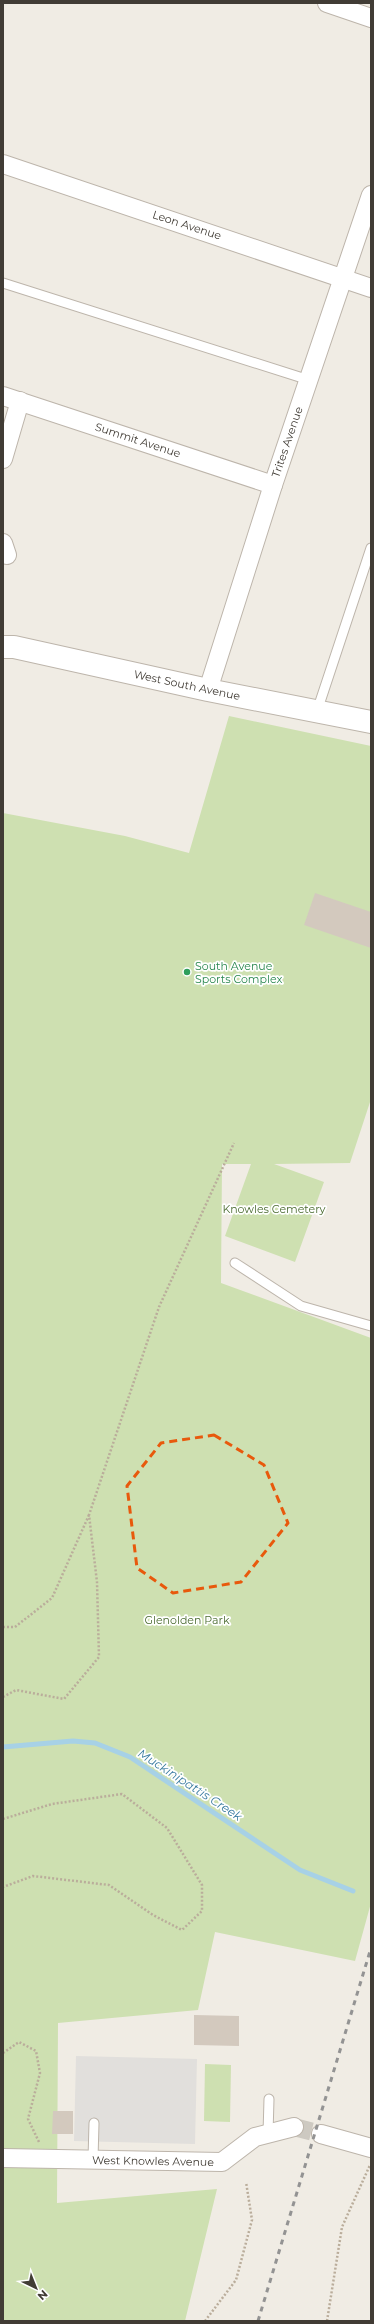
<svg xmlns="http://www.w3.org/2000/svg" width="374" height="2324" font-family="Montserrat,sans-serif">
<rect width="100%" height="100%" fill="#f0ece4"/>
<g fill="#cee0b1">
<path d="M 229,716 L 371,746 L 371,1099 L 350,1163 L 274,1164 L 324,1182 L 295,1262 L 225,1236 L 251,1164 L 222,1164 L 221,1283 L 371,1338 L 371,1903 L 355,1961 L 215,1932 L 198,2010 L 58,2023 L 57,2203 L 217,2189 L 185,2321 L 3,2321 L 3,813 L 125,836 L 189,853 Z"/>
<path d="M 205,2064 L 231,2065 L 230,2122 L 204,2121 Z"/>
</g>
<path fill="#e1dfdc" d="M 76,2056 L 197,2059 L 195,2144 L 74,2141 Z"/>
<g fill="none" stroke-linecap="round" stroke-linejoin="round">
<path stroke="#a7d1e6" stroke-width="5" d="M 3,1747 L 73,1741 L 95,1743 L 130,1757 L 300,1870 L 353,1891"/>
</g>
<g fill="#d3c9be">
<path d="M 315,893 L 371,912 L 371,948 L 304,925 Z"/>
<path d="M 194,2015 L 239,2016 L 239,2046 L 194,2045 Z"/>
<path d="M 53,2111 L 73,2111 L 73,2134 L 52,2134 Z"/>
</g>
<g fill="none" stroke-linecap="round" stroke-linejoin="round">
<path stroke="#cdc9c1" stroke-width="18" stroke-dasharray="18 9" stroke-linecap="butt" d="M 294,2127 L 321,2134"/>
<defs>
<g id="service">
<path d="M 3,283 L 309,380"/>
<path d="M 317,711 L 371,548"/>
<path d="M 235,1263 L 301,1306 L 371,1326"/>
<path d="M 268,2134 L 269,2099"/>
<path d="M 93,2159 L 94,2123"/>
</g>
<g id="minor">
<path d="M 327,3 L 371,18"/>
<path d="M 3,164 L 371,288"/>
<path d="M 3,396 L 273,485"/>
<path d="M 3,459 L 20,401"/>
<path d="M 3,543 L 7,555"/>
<path d="M 208,690 L 273,485 L 371,195"/>
<path d="M 321,2134 L 371,2148"/>
<path d="M 3,2158 L 222,2162 L 255,2137 L 294,2127"/>
</g>
<path id="tertiary" d="M 3,647 L 14,647 L 208,690 L 371,722"/>
</defs>
<use href="#service" stroke="#bdb5ab" stroke-width="11"/>
<use href="#minor" stroke="#bdb5ab" stroke-width="20"/>
<use href="#tertiary" stroke="#bdb5ab" stroke-width="24"/>
<g stroke="#baad9b" stroke-width="2.5" stroke-dasharray="2 2" stroke-linecap="butt">
<path d="M 3,1627 L 15,1627 L 52,1598 L 89,1515"/>
<path d="M 3,1697 L 16,1690 L 64,1699 L 99,1657 L 97,1582 L 89,1515 L 159,1307 L 234,1143"/>
<path d="M 3,1819 L 52,1804 L 122,1794 L 167,1828 L 202,1885 L 202,1911 L 182,1930 L 153,1915 L 109,1885 L 33,1876 L 3,1887"/>
<path d="M 3,2053 L 19,2042 L 36,2051 L 40,2073 L 28,2119 L 39,2142"/>
<path d="M 205,2321 L 236,2280 L 252,2220 L 246,2182"/>
<path d="M 327,2321 L 342,2227 L 370,2165"/>
</g>
<use href="#service" stroke="#fff" stroke-width="9"/>
<use href="#minor" stroke="#fff" stroke-width="18"/>
<use href="#tertiary" stroke="#fff" stroke-width="22"/>
<path stroke="#939393" stroke-width="3" stroke-dasharray="5 5" stroke-linecap="butt" d="M 258,2321 L 371,1948"/>
</g>
<path fill="none" stroke="#e8590c" stroke-width="3" stroke-dasharray="8 5" stroke-linejoin="round" d="M 214,1435 L 264,1465 L 288,1523 L 241,1582 L 173,1593 L 137,1568 L 127,1486 L 161,1443 Z"/>
<circle fill="#2e9e5b" stroke="#fff" stroke-width="1.5" cx="187" cy="972" r="4"/>
<g text-anchor="middle" stroke-width="3.5" stroke-linejoin="round" paint-order="stroke">
<g font-size="11" fill="#413c35" stroke="#fff">
<text transform="translate(187 225) rotate(18)" y="4">Leon Avenue</text>
<text transform="translate(138 440) rotate(18)" y="4">Summit Avenue</text>
<text transform="translate(287 442) rotate(-71)" y="4">Trites Avenue</text>
<text transform="translate(187 685) rotate(12)" y="4">West South Avenue</text>
<text transform="translate(153 2161) rotate(1)" y="4">West Knowles Avenue</text>
</g>
<g font-size="11" fill="#27864d" stroke="#fff" text-anchor="start">
<text x="195" y="970">South Avenue<tspan x="195" dy="13">Sports Complex</tspan></text>
</g>
<g font-size="11" fill="#4a6b30" stroke="#fff">
<text x="274" y="1213">Knowles Cemetery</text>
<text x="187" y="1624">Glenolden Park</text>
</g>
<g font-size="12" font-style="italic" fill="#3b7ca0" stroke="#fff">
<text transform="translate(190 1785) rotate(33)" y="4">Muckinipattis Creek</text>
</g>
</g>
<rect width="374" height="2324" fill="none" stroke="#413c35" stroke-width="8"/>
<g transform="translate(36 2288) rotate(137)" stroke="#ffffff" stroke-width="3" paint-order="stroke">
<path d="M0-3L7 15L0 10L-7 15Z" fill="#413c35"/>
<text y="-6" font-size="11" font-weight="bold" text-anchor="middle" fill="#413c35">N</text>
</g>
</svg>
